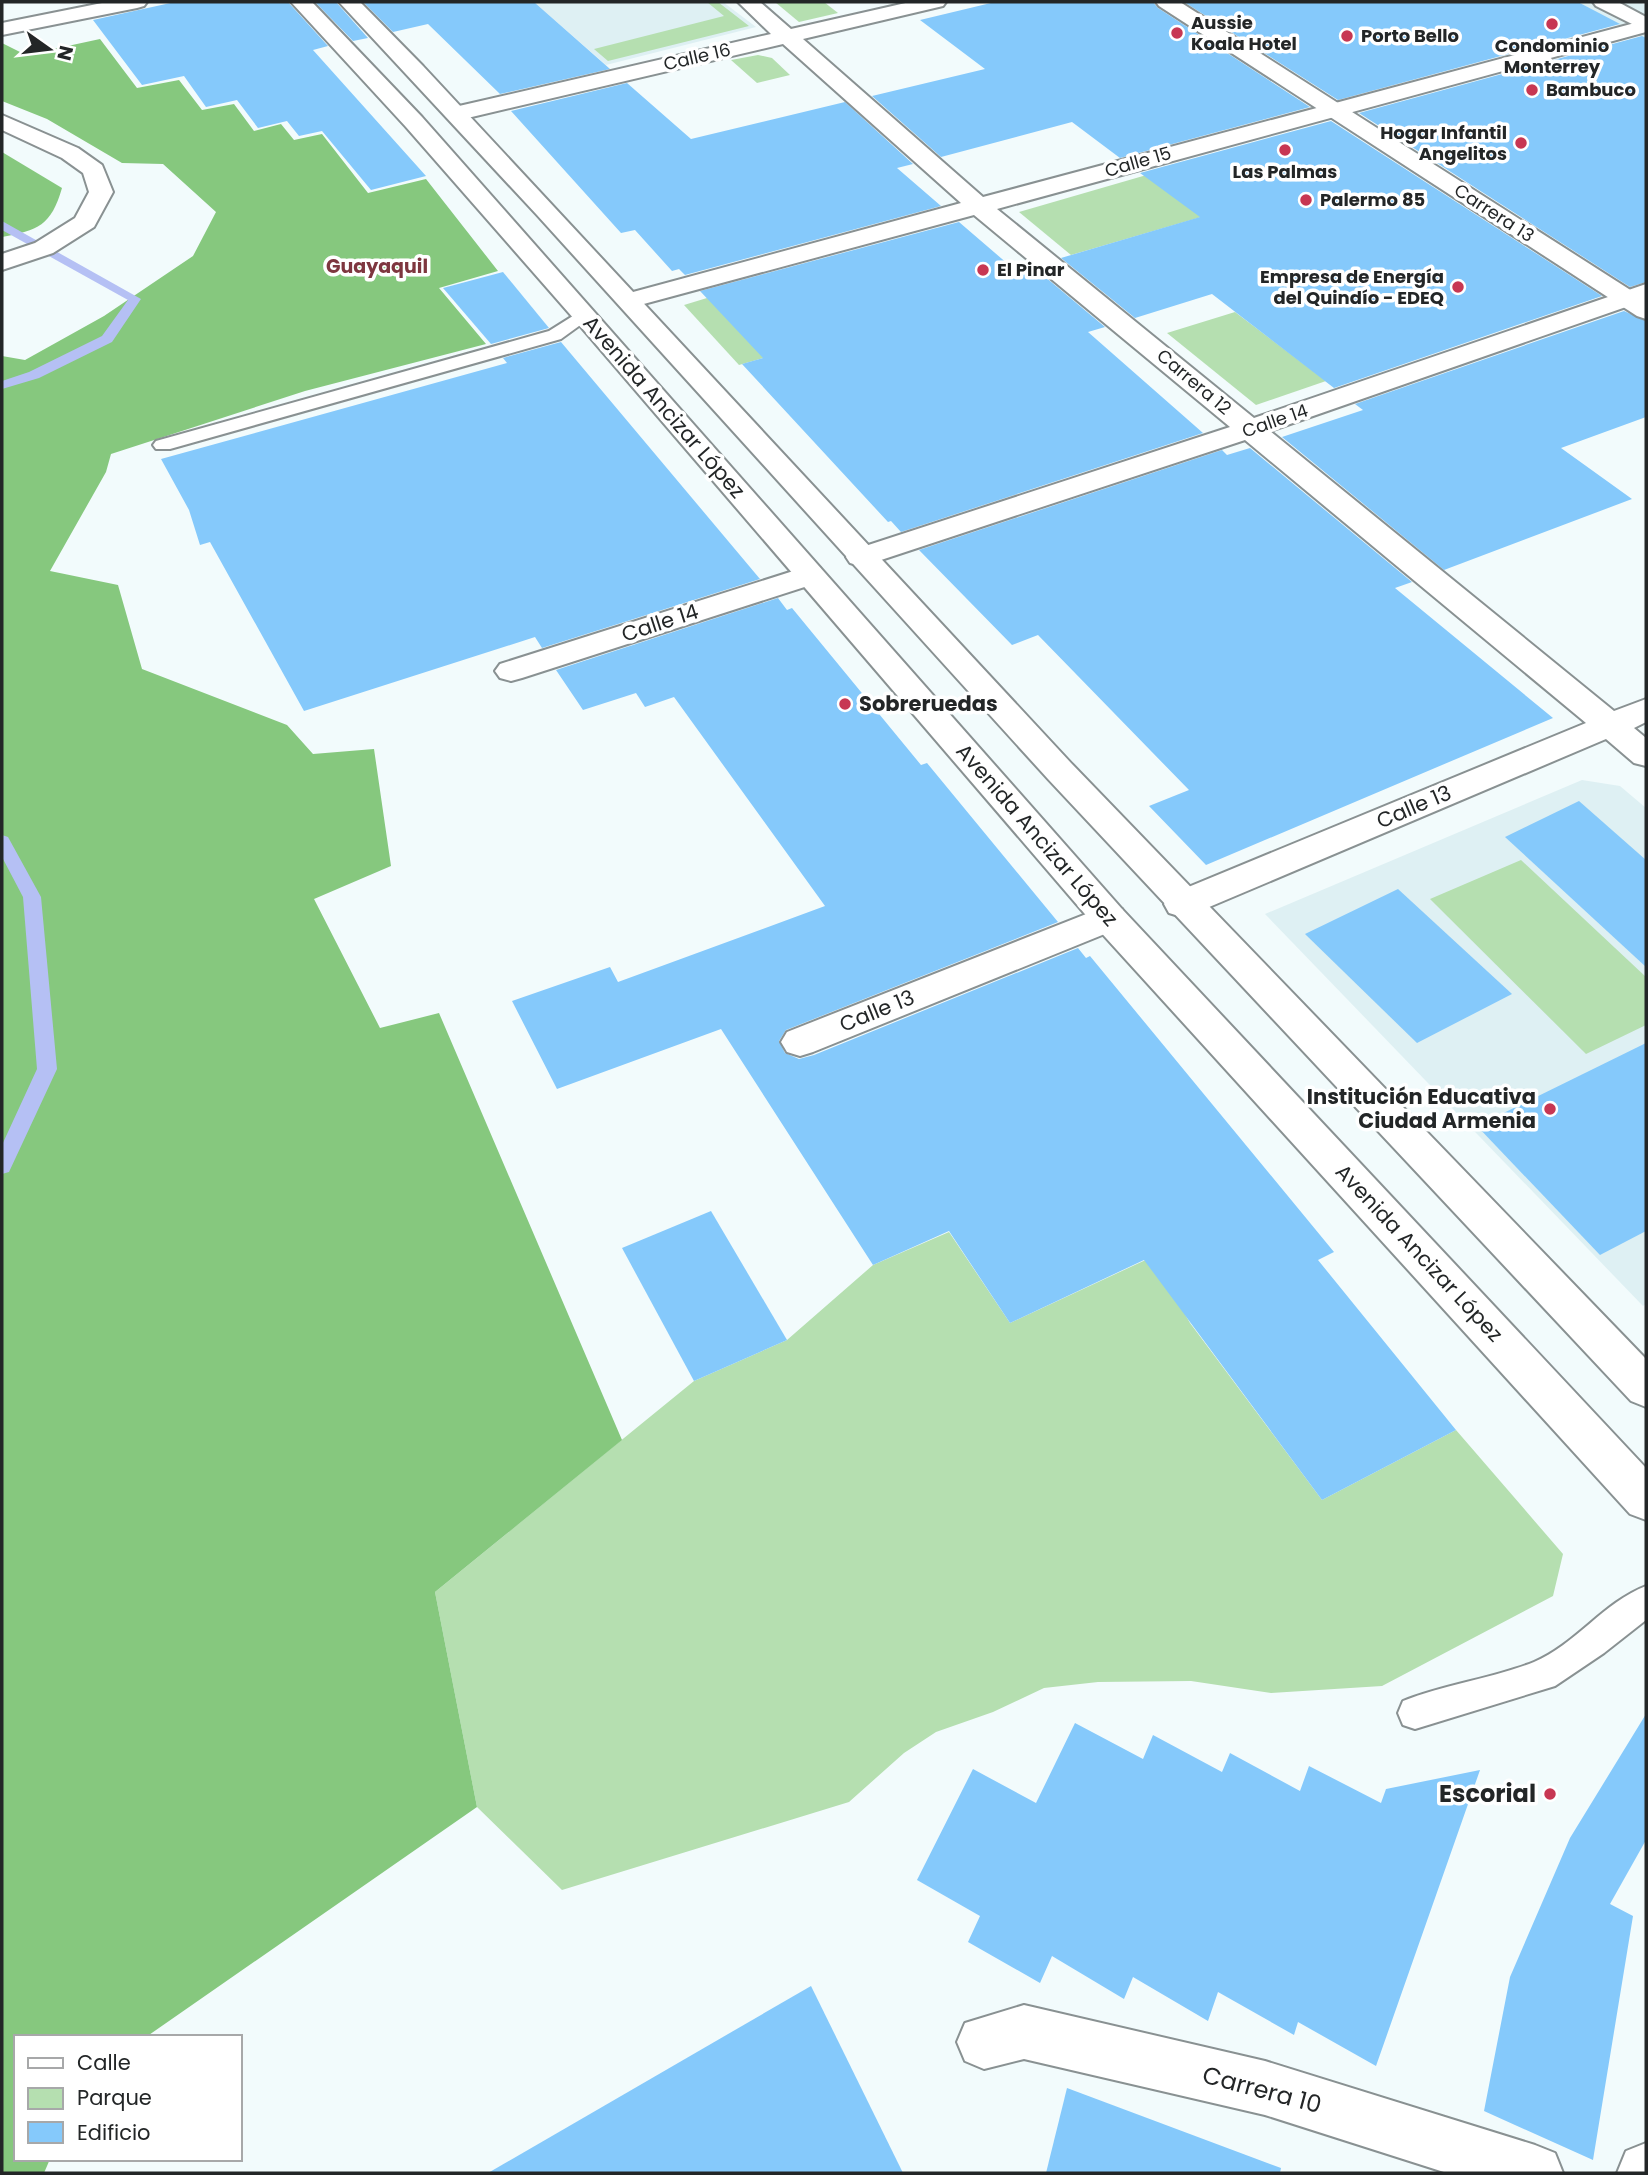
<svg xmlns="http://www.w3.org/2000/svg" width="1648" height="2175" font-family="Poppins,sans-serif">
<rect width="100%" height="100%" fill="#f2fbfc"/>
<g fill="#def0f3">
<path d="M 534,2 L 723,2 L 756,27 L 606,65 Z"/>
<path d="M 1578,2 L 1639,2 L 1646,5 L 1646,40 Z"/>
<path d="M 1582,780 L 1620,786 L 1646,808 L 1646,1304 L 1643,1306 L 1265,914 Z"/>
</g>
<g fill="#b5dfb0">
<path d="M 707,2 L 718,2 L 749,26 L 608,61 L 594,49 L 724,16 Z"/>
<path d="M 775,2 L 824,2 L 838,13 L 799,22 Z"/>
<path d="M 758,55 L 772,58 L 790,75 L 757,83 L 731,60 Z"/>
<path d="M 1181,165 L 1239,206 L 1071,255 L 1019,212 Z"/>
<path d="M 707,298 L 833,338 L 739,365 L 684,305 Z"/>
<path d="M 1235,312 L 1326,381 L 1256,405 L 1167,333 Z"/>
<path d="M 1521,860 L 1646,977 L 1646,1025 L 1586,1054 L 1430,899 Z"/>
<path d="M 949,1232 L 1010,1323 L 1152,1257 L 1190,1323 L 1322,1500 L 1456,1430 L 1563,1554 L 1553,1596 L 1382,1686 L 1271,1693 L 1191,1681 L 1098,1682 L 1044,1688 L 993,1712 L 936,1732 L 904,1753 L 849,1802 L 562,1890 L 477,1807 L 435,1592 L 694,1381 L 787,1340 L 873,1265 Z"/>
</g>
<g fill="#86c87e">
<path d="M 100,39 L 137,88 L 179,80 L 202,110 L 234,104 L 254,131 L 281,124 L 294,140 L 322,134 L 368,193 L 426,179 L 498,271 L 439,288 L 486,344 L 305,391 L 111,454 L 106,472 L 50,571 L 118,585 L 142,669 L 287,725 L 313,754 L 374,749 L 391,866 L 314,899 L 380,1028 L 439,1013 L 622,1440 L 435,1592 L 477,1807 L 146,2037 L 16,2037 L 16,2159 L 50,2159 L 44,2173 L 2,2173 L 2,356 L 25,360 L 104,316 L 193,256 L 216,212 L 163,164 L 122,163 L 47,119 L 2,101 L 2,43 L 26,55 Z"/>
<path d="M 2,152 L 62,188 C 51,226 38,230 2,237 Z"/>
</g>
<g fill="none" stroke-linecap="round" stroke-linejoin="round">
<g fill="#b5c0f4" fill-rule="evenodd">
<path d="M 2,221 L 141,299 L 112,342 L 39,378 L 2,389 L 2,381 L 29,372 L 102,336 L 128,300 L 2,230 Z"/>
<path d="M 2,835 L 8,837 L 41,897 L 57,1069 L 9,1172 L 2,1174 L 2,1145 L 37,1069 L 23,897 L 2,857 Z"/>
</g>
</g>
<g fill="#85c9fb">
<path d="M 175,2 L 288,2 L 328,46 L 313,50 L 426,176 L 371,190 L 322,131 L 299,136 L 287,121 L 258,128 L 237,100 L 206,107 L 184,76 L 142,85 L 93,20 Z"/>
<path d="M 315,2 L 336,2 L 368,38 L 353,41 Z"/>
<path d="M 363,2 L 534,2 L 610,69 L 500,94 L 428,24 L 393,32 Z"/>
<path d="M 995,2 L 1153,2 L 1158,8 L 1310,107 L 1120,158 L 1072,122 L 941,157 L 872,96 L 985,69 L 920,20 Z"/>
<path d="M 1184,2 L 1578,2 L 1620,24 L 1338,100 Z"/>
<path d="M 1642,36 L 1646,38 L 1646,282 L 1630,287 L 1359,113 Z"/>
<path d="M 627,83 L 691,139 L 845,102 L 913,164 L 897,168 L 941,206 L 685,275 L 679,269 L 672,271 L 635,230 L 621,233 L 511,111 Z"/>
<path d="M 1331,121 L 1602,296 L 1334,388 L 1212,294 L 1135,318 L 1061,258 L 1200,217 L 1140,173 Z"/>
<path d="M 959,222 L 1016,271 L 1032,266 L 1105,327 L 1088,332 L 1203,433 L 901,532 L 891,521 L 888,522 L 742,364 L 763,358 L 700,291 Z"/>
<path d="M 503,272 L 549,328 L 491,344 L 443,288 Z"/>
<path d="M 1624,311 L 1646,321 L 1646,417 L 1561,448 L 1632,499 L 1444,570 L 1282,437 L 1363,410 L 1355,404 Z"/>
<path d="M 561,342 L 760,579 L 542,648 L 535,637 L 304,711 L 210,542 L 200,545 L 189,510 L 161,459 L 507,363 L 503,358 Z"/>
<path d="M 1250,448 L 1412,582 L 1395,588 L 1553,718 L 1206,865 L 1149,806 L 1189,790 L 1038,635 L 1012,645 L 919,550 L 1222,450 L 1227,455 Z"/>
<path d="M 778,598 L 787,610 L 792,608 L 921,765 L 927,763 L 1058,922 L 786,1030 L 779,1041 L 785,1053 L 799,1059 L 814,1055 L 1078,948 L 1086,958 L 1090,956 L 1334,1252 L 1318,1260 L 1456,1430 L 1322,1500 L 1144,1260 L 1010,1323 L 949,1231 L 873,1265 L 721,1029 L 557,1089 L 512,1001 L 610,967 L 618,982 L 825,906 L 674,697 L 645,707 L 636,693 L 583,710 L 556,670 Z"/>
<path d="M 1579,801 L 1646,860 L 1646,967 L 1505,837 Z"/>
<path d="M 1398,889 L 1512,994 L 1417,1043 L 1305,934 Z"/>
<path d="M 1646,1043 L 1646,1231 L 1600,1255 L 1477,1126 Z"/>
<path d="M 711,1211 L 787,1340 L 694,1381 L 622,1248 Z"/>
<path d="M 1646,1714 L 1646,1840 L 1610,1904 L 1633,1916 L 1593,2160 L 1484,2111 L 1510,1977 L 1570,1838 Z"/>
<path d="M 1075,1723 L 1143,1759 L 1153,1735 L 1222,1772 L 1230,1753 L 1300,1791 L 1309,1766 L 1381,1803 L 1386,1789 L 1480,1770 L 1376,2066 L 1298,2022 L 1294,2035 L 1218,1992 L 1208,2021 L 1133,1977 L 1124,1999 L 1052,1956 L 1040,1983 L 968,1942 L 980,1916 L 917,1880 L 973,1769 L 1036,1803 Z"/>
<path d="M 811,1986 L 903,2173 L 488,2173 Z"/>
<path d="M 1067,2088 L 1281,2168 L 1280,2173 L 1046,2173 Z"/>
</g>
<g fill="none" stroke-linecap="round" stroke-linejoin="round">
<defs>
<g id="service">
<path d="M 584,309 L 590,310 L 593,314 L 590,318 L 561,339 L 170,449 L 156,449 L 153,445 L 156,441 L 549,331 Z"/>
<path d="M 1646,1586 L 1646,1620 L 1604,1653 L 1555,1686 L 1415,1729 L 1403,1725 L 1398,1713 L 1403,1701 C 1445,1684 1492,1679 1534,1662 C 1575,1645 1604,1602 1646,1586 Z"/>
</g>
<path id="pedestrian" d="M 1593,2 L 1618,2 L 1646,17 L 1646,31 L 1596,6 Z"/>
<g id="minor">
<path d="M 107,2 L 147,2 L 144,6 L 137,8 L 2,35 L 2,23 Z"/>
<path d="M 738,2 L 760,2 L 791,29 L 910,2 L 946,2 L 943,6 L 803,39 L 983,197 L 1646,20 L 1646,32 L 997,209 L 1254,418 L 1646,284 L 1646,300 L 1270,431 L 1614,711 L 1646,699 L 1646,722 L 1634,728 L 1646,738 L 1646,766 L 1634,763 L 1606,739 L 1195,913 L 1182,917 L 1169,913 L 1164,904 L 1169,895 L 1586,723 L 1245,440 L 872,563 L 861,566 L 850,563 L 846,557 L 850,551 L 1230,427 L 974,215 L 640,305 L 631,308 L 622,305 L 618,300 L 622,295 L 961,203 L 783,44 L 459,120 L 451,118 L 448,113 L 451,108 L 459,106 L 771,34 Z"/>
<path d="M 809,566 L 820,568 L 824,575 L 820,582 L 522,678 L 511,681 L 500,678 L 495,671 L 500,664 Z"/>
<path d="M 1109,905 L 1122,909 L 1127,918 L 1122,927 L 813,1052 L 800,1056 L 787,1052 L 781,1042 L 787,1032 Z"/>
<path d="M 1024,2005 L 1265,2061 L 1535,2145 L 1555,2153 L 1563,2173 L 1447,2173 L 1265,2115 L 1024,2059 L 984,2069 L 965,2061 L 957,2042 L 965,2023 Z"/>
<path d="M 1646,2143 L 1646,2173 L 1617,2173 L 1626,2151 Z"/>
</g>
<path id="tertiary" d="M 1156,2 L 1180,2 L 1646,300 L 1646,319 L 1637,316 L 1159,6 Z"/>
<g id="secondary">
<path d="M 291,2 L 312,2 L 422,117 L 1122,909 L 1646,1468 L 1646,1520 L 1630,1514 L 1096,927 L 575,320 L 406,127 Z"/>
<path d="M 339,2 L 360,2 L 423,66 L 1071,763 L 1646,1359 L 1646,1407 L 1631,1401 L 1048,779 L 537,215 Z"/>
</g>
<path id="primary" d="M 2,115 L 78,148 L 102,165 L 113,192 L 94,227 L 53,253 L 2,270 L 2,254 L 35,243 L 75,218 L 89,192 L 83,173 L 62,158 L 2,130 Z"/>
</defs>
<use href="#service" stroke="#899192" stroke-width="4"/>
<use href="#pedestrian" stroke="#899192" stroke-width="4"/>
<use href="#minor" stroke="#899192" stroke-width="4"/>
<use href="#tertiary" stroke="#899192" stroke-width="4"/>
<use href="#secondary" stroke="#899192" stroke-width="4"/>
<use href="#primary" stroke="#899192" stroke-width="4"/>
<use href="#service" fill="#fff" fill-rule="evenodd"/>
<use href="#pedestrian" fill="#fff" fill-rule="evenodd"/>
<use href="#minor" fill="#fff" fill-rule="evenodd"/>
<use href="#tertiary" fill="#fff" fill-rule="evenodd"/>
<use href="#secondary" fill="#fff" fill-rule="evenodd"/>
<use href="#primary" fill="#fff" fill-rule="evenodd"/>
</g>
<g fill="#c73753" stroke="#fff" stroke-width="2.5">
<circle cx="1552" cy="24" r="7"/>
<circle cx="1177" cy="33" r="7"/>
<circle cx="1347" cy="36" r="7"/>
<circle cx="1532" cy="90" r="7"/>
<circle cx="1521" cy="143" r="7"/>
<circle cx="1285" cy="150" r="7"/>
<circle cx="1306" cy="200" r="7"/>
<circle cx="983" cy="270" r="7"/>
<circle cx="1458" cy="287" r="7"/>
<circle cx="845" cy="704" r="7"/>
<circle cx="1550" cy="1109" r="7"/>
<circle cx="1550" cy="1794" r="7"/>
</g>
<g text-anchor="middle" stroke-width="7" stroke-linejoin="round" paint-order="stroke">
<g font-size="18" font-weight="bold" fill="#232627" stroke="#fff" text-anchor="start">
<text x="1191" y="29">Aussie<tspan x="1191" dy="21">Koala Hotel</tspan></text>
<text x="1361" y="42">Porto Bello</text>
<text x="1552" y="52" text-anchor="middle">Condominio<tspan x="1552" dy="21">Monterrey</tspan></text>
<text x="1546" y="96">Bambuco</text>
<text x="1507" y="139" text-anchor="end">Hogar Infantil<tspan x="1507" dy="21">Angelitos</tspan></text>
<text x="1285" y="178" text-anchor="middle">Las Palmas</text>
<text x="1320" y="206">Palermo 85</text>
<text x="997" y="276">El Pinar</text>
<text x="1444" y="283" text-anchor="end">Empresa de Energía<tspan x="1444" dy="21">del Quindío - EDEQ</tspan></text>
</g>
<g font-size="18" fill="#232627" stroke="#fff">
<text transform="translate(697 57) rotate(-13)" y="6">Calle 16</text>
<text transform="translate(1138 162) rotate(-16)" y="6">Calle 15</text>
<text transform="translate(1494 213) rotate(33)" y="6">Carrera 13</text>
<text transform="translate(1194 382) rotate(40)" y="6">Carrera 12</text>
<text transform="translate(1275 421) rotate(-19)" y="6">Calle 14</text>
</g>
<g font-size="19" font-weight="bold" fill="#7e363f" stroke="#fff">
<text x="377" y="273">Guayaquil</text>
</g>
<g font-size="21" fill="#232627" stroke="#fff">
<text transform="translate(664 407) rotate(49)" y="7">Avenida Ancizar López</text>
<text transform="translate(660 623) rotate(-18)" y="7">Calle 14</text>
<text transform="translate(1414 807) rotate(-23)" y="7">Calle 13</text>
<text transform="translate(1037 835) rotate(49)" y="7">Avenida Ancizar López</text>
<text transform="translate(877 1011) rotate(-22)" y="7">Calle 13</text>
<text transform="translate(1419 1253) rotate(47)" y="7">Avenida Ancizar López</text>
</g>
<g font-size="21" font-weight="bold" fill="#232627" stroke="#fff" text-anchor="start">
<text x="859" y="711">Sobreruedas</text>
<text x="1536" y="1104" text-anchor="end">Institución Educativa<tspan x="1536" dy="24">Ciudad Armenia</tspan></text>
</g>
<g font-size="24" font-weight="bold" fill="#232627" stroke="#fff" text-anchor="end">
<text x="1536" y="1802">Escorial</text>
</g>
<g font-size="24" fill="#232627" stroke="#fff">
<text transform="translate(1262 2090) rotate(15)" y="8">Carrera 10</text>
</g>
</g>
<rect width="1648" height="2175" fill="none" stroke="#232627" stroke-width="7"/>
<rect x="14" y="2035" width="228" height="126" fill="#ffffff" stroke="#a7a8a9" stroke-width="2"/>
<rect x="28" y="2058" width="35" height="10" fill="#ffffff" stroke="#a7a8a9" stroke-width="2"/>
<text x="77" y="2070" font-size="21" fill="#232627">Calle</text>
<rect x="28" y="2088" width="35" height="21" fill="#b5dfb0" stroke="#a7a8a9" stroke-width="2"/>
<text x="77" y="2105" font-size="21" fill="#232627">Parque</text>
<rect x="28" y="2122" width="35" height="21" fill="#85c9fb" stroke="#a7a8a9" stroke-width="2"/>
<text x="77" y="2140" font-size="21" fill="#232627">Edificio</text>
<g transform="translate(49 49) rotate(104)" stroke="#ffffff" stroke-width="5" paint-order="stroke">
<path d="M0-5L12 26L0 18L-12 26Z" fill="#232627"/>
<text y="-10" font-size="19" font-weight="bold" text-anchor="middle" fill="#232627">N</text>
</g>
</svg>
